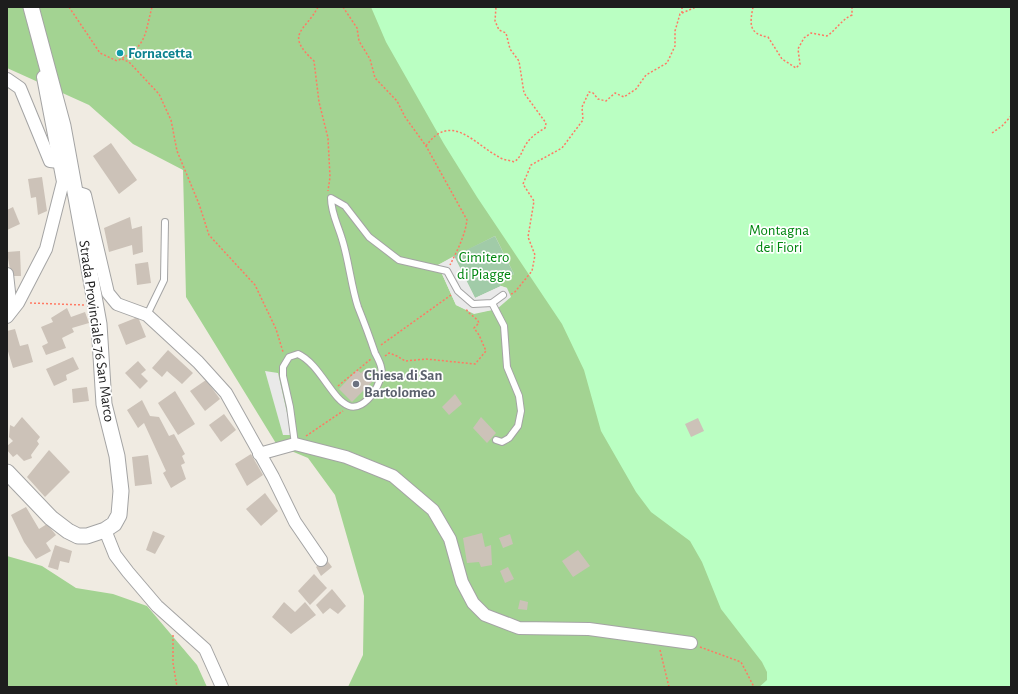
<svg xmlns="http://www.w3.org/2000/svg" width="1018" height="694" font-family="'Alegreya Sans',sans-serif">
<rect width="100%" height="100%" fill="#f0ebe2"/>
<g fill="#a3d392" fill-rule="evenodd">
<path d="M 7,7 L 1011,7 L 1011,687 L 348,687 L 363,655 L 364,596 L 335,495 L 308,458 L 277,445 L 186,297 L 183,170 L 133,144 L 89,105 L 7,68 ZM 495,236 L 514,274 L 498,281 L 501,286 L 507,288 L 497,309 L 474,313 L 456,305 L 438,265 Z"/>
<path d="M 7,556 L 42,566 L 76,588 L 113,594 L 147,606 L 197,665 L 207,687 L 7,687 Z"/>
</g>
<path fill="#a1cba8" d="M 495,236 L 514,274 L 499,281 L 501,286 L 475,298 L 454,256 Z"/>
<path fill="#baffc2" d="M 371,7 L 1011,7 L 1011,687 L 759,687 L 767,680 L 767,672 L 762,662 L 721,609 L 702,562 L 690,541 L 651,512 L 636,492 L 601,431 L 584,370 L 562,324 L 477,197 L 444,144 L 386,42 Z"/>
<g fill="#e9e9e9">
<path d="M 454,256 L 475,298 L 501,286 L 507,288 L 511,297 L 497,309 L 474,314 L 456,305 L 438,265 Z"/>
<path d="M 265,371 L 278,373 L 292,435 L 283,435 Z"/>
</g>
<g fill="#ccc2b8">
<path d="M 111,143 L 137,180 L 119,194 L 93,156 Z"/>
<path d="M 42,177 L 47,211 L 38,215 L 36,197 L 31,198 L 28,179 Z"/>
<path d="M 13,207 L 20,224 L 7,230 L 7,210 Z"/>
<path d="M 130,217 L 132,229 L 142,226 L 143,252 L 133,255 L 132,245 L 109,252 L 104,228 Z"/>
<path d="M 20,251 L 21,276 L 11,276 L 7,252 Z"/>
<path d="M 148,262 L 151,283 L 137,285 L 135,264 Z"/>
<path d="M 67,308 L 71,317 L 85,312 L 89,323 L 72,328 L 74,332 L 62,338 L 66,348 L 46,355 L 42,346 L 48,343 L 41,327 L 53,322 L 51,318 Z"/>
<path d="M 138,317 L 146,337 L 126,345 L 118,325 Z"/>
<path d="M 15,329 L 20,346 L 28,344 L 33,362 L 13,368 L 7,348 L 7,331 Z"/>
<path d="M 168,350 L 193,373 L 182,384 L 167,371 L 162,377 L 152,368 Z"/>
<path d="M 73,357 L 79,369 L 66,375 L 67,380 L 54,386 L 46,369 Z"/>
<path d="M 138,361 L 146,370 L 141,374 L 148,381 L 140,389 L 125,373 Z"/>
<path d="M 357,370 L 361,373 L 364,370 L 374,380 L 352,402 L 339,389 Z"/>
<path d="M 206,380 L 220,399 L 205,411 L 190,391 Z"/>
<path d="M 87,387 L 89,401 L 73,403 L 72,389 Z"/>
<path d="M 175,391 L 195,424 L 178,435 L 158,403 Z"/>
<path d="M 455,394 L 462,404 L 449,415 L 442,407 Z"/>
<path d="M 142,400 L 150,416 L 159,417 L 169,436 L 174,434 L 185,454 L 182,456 L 185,463 L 181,465 L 186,479 L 171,488 L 163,473 L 166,471 L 144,423 L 138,428 L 127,410 Z"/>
<path d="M 224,414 L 236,430 L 221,442 L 209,425 Z"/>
<path d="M 22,417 L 40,437 L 37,441 L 39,444 L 31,455 L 32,458 L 24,461 L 17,454 L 13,457 L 7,450 L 7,446 L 13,441 L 9,437 L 10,425 L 14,427 Z"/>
<path d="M 481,417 L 496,433 L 487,443 L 473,428 Z"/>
<path d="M 698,418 L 704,431 L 691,437 L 685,424 Z"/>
<path d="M 49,450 L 70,472 L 45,497 L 27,477 Z"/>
<path d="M 251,454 L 263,475 L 247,486 L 235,464 Z"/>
<path d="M 148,455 L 152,484 L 135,486 L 132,457 Z"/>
<path d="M 265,493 L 278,511 L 261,526 L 246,509 Z"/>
<path d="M 26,507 L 39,529 L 47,524 L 56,535 L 46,543 L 51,551 L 36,559 L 24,542 L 11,515 Z"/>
<path d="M 153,531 L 165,536 L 155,554 L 146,550 Z"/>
<path d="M 482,533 L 485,547 L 491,545 L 492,565 L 481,567 L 479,562 L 467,563 L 463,538 Z"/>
<path d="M 510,534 L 513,544 L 503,548 L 499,538 Z"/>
<path d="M 55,545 L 72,551 L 69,563 L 60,561 L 58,570 L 48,567 Z"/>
<path d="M 578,550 L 590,566 L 573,577 L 562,561 Z"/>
<path d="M 326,559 L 332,567 L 321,576 L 316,567 Z"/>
<path d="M 508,567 L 514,579 L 505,583 L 500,571 Z"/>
<path d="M 314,574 L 327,588 L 310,605 L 298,591 Z"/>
<path d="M 332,589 L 346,606 L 338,614 L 330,608 L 323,614 L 316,605 Z"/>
<path d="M 520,600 L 528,602 L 527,610 L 518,609 Z"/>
<path d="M 284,602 L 295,612 L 305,602 L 316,615 L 291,634 L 272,617 Z"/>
</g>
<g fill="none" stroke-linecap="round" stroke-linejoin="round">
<defs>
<g id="service">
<path d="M 492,303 L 504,326 L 507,367 L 519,396 L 521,411 L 518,426 L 509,438 L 502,442 L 496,440"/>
<path d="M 147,315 L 164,280 L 165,222"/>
<path d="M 295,444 L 290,407 L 283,376 L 283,367 L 289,357 L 298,354 C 320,364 332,400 349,406 C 365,412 385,381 381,367 C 380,362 377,357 375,353 C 370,338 364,322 358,307 C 351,286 349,261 342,239 C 338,225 331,213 331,198 L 345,206 L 369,237 L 399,260 L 447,271 L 458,291 L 473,304 L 492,303 L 503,295"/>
</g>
<g id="minor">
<path d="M 7,79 L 20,88 L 50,161 L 59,162"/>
<path d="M 75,192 L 85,195 L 108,293 L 117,304 L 147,315 L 198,362 L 226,393 L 273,477 L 295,522 L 321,560"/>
<path d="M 7,274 L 11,310"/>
<path d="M 7,317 L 18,303 L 46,249 L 63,182 L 43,77"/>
<path d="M 259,454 L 295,444 L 346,457 L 393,476 L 433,510 L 450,539 L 462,582 L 473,603 L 485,615 L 519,628 L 589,629 L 691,643"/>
<path d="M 105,530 L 115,555 L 128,572 L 157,606 L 205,649 L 222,687"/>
</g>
<path id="tertiary" d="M 7,472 L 51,518 L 68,531 L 78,536 L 87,536 L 105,530 L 114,524 L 119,515 L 121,491 L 117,456 L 104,404 L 99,324 L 90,274 L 63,126 L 31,7"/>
</defs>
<use href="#service" stroke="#a4a4a4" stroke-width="8"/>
<use href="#minor" stroke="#a4a4a4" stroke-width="14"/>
<use href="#tertiary" stroke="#a4a4a4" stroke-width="17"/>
<g stroke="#ff7963" stroke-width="1.5" stroke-dasharray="2 2" stroke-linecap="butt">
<path d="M 69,7 L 100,53 L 117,61 C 147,46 144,37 152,7"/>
<path d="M 318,7 C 305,32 284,33 314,61 L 319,102 L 328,138 L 330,177 L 328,191"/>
<path d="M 343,7 L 357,28 L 359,41 L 370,59 L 375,78 L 397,101 L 405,117 L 426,146 L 467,220 C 465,236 457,251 450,265"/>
<path d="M 682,7 L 682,13"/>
<path d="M 753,7 C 750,23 748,34 768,37 L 782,59 L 796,68 L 800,64 L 798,49 L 804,38 L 811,33 L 827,36 C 837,29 841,20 852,15 L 852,7"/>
<path d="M 122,59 L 129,62 L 159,94 L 171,120 L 177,151 L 199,204 L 209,235 L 255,285 L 276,329 L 283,352"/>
<path d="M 992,133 L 1002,126 L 1011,116"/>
<path d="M 426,146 C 451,111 474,144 499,157 C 503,160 509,160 514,162 C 521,157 521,153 525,146 C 530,137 537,133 545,128 L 546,123 L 524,93 L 519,61 L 510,49 L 506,33 L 499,30 L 495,21 L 496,7"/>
<path d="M 511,294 L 514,293 L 532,271 L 535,255 L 528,237 L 534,201 L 523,184 L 531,165 L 562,148 L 583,120 L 582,107 L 589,92 L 593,93 L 598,99 L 606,101 L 615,93 L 624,97 L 636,89 L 646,75 L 667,63 L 675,46 L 675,31 L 680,14 L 696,7"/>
<path d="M 30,303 L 84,305"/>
<path d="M 381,345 L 451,295"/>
<path d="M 385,356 L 389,353 L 397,356 L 405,361 L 426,359 L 475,364 L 486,351 L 479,335 L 474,328 L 479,323 C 476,316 467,314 466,308"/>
<path d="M 338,386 L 371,359"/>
<path d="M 306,436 L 343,411"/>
<path d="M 173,635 L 173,663 L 177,687"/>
<path d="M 700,647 L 741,662 L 754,687"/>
<path d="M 660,650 L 669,687"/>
</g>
<use href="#service" stroke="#fff" stroke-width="6"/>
<use href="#minor" stroke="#fff" stroke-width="12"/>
<use href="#tertiary" stroke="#fff" stroke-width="15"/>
</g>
<circle fill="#0f9aa8" stroke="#fff" stroke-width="1.5" cx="120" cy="53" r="4"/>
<circle fill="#6b7280" stroke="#fff" stroke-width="1.5" cx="356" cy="384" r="4"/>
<g text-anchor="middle" stroke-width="3.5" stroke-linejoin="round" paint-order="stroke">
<g font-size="15" font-weight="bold" fill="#0d838f" stroke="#fff" text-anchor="start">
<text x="128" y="58">Fornacetta</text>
</g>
<g font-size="15" fill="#008610" stroke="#fff">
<text x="779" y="235">Montagna<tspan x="779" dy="17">dei Fiori</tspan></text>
<text x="484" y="262">Cimitero<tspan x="484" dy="17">di Piagge</tspan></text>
</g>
<g font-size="15" fill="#1d1d1d" stroke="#fff">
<text transform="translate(97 331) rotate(82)" y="5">Strada Provinciale 76 San Marco</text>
</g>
<g font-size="15" font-weight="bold" fill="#5b616d" stroke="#fff" text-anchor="start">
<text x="364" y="380">Chiesa di San<tspan x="364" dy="17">Bartolomeo</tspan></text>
</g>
</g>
<rect width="1018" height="694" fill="none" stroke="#1d1d1d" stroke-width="16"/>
</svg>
